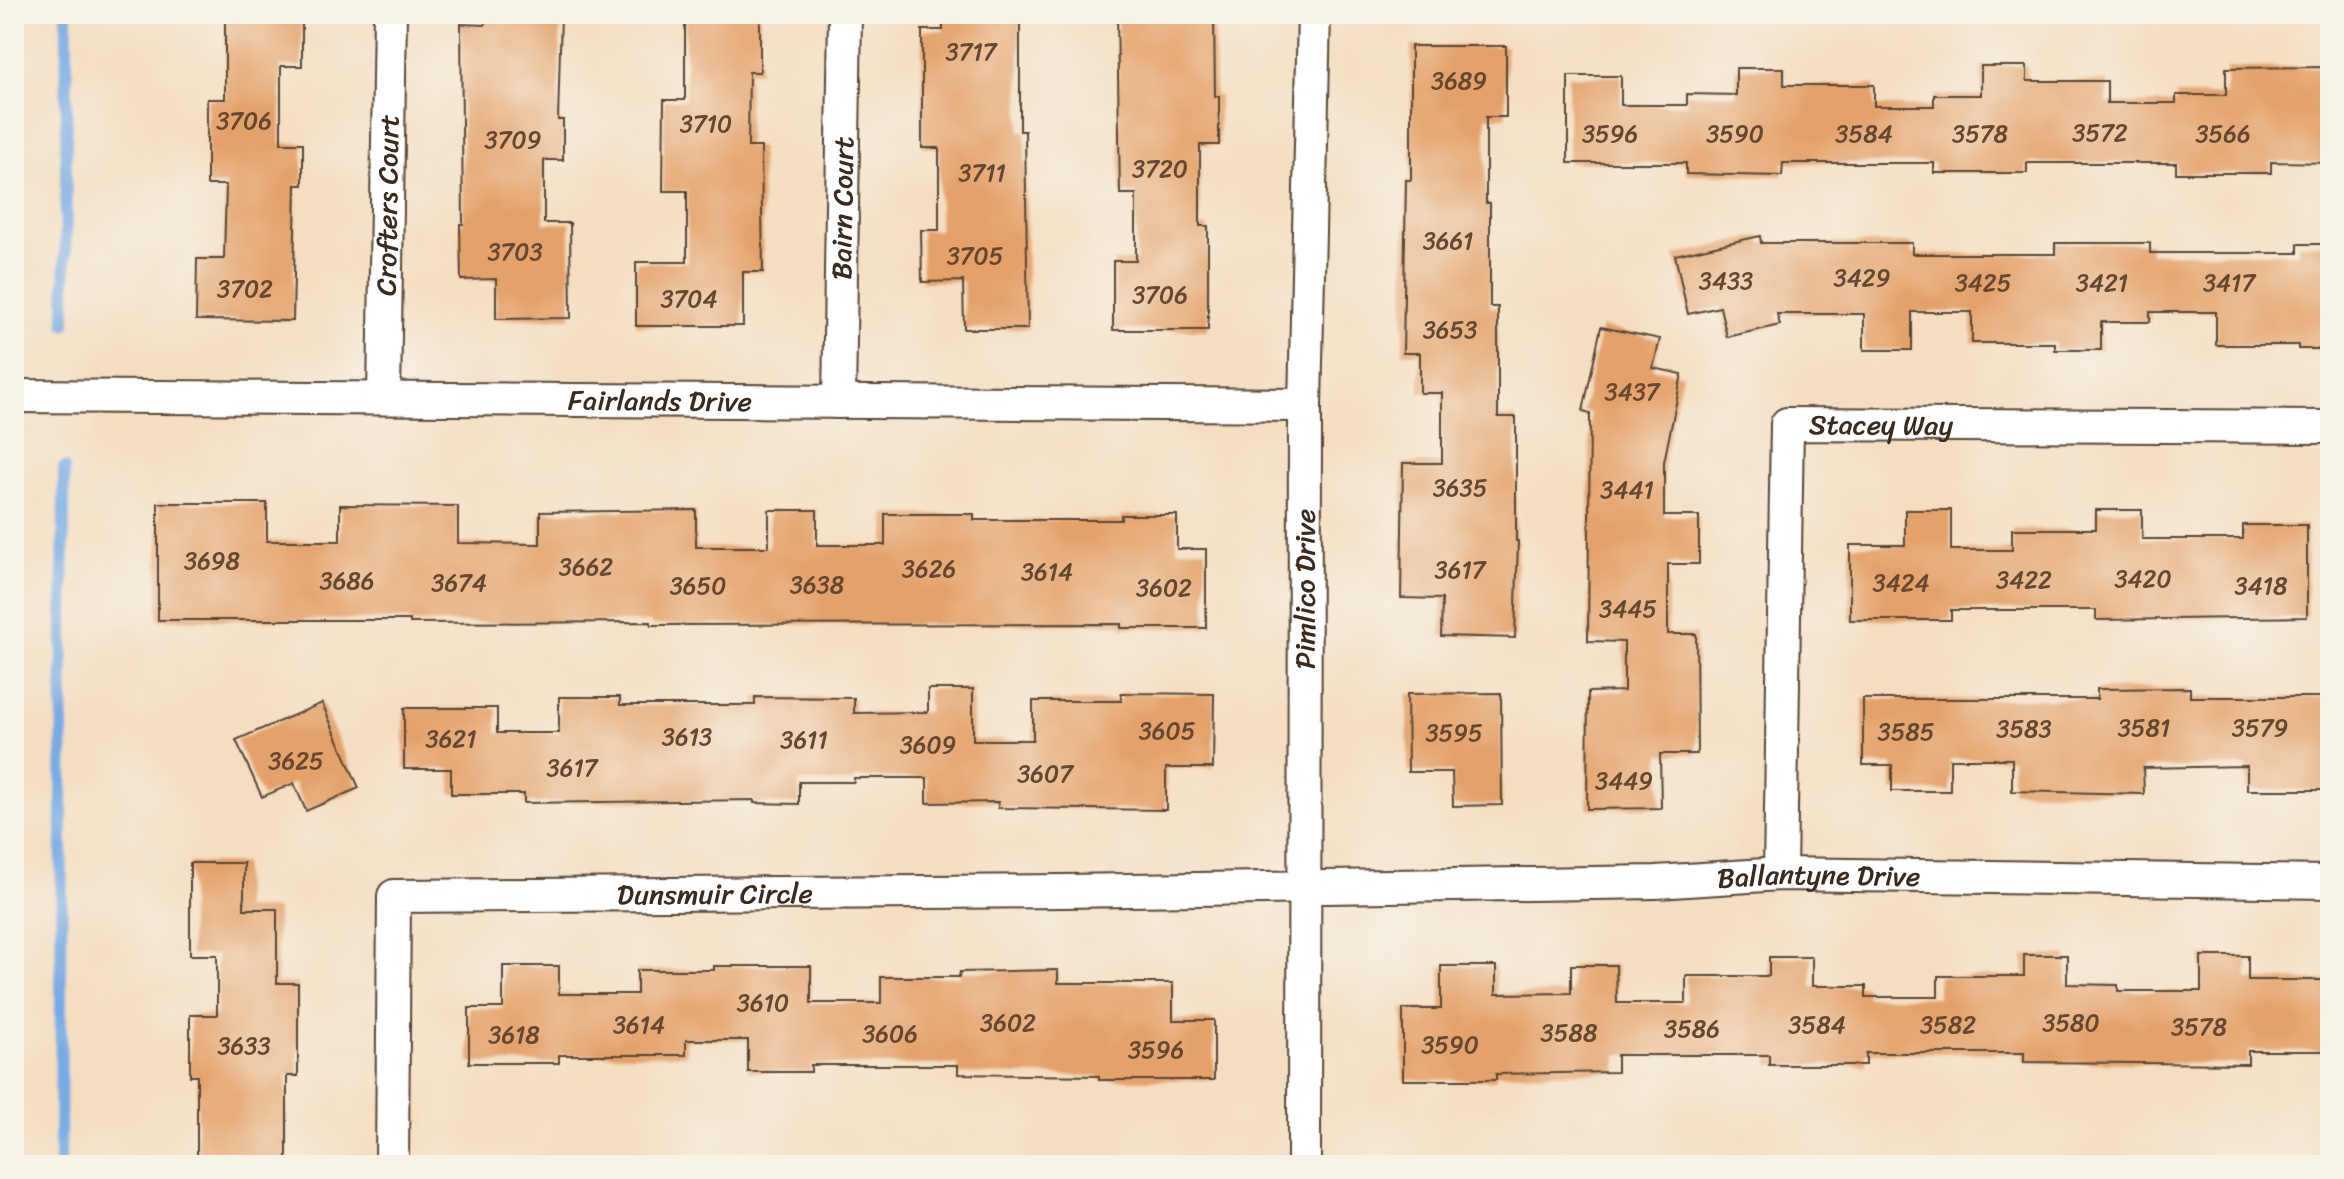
<svg xmlns="http://www.w3.org/2000/svg" width="2344" height="1179" font-family="Sriracha,sans-serif">
<rect width="100%" height="100%" fill="#f7f3e8"/>
<filter id="ink" filterUnits="userSpaceOnUse"><feTurbulence type="fractalNoise" baseFrequency=".0125" numOctaves="2"/><feDisplacementMap in="SourceGraphic" scale="16" xChannelSelector="R" yChannelSelector="G"/><feConvolveMatrix kernelMatrix="1 2 1 2 8 2 1 2 1" color-interpolation-filters="sRGB"/></filter>
<filter id="wash" filterUnits="userSpaceOnUse"><feTurbulence type="fractalNoise" baseFrequency=".006" numOctaves="4" result="noise"/><feDisplacementMap in="SourceGraphic" scale="32" xChannelSelector="R" yChannelSelector="G"/><feGaussianBlur stdDeviation="1.8" result="paint"/><feColorMatrix in="noise" values="0 0 0 0 0 0 0 0 0 0 0 0 0 0 0 0 0 1.4 0 .05"/><feComposite in="paint" operator="in"/></filter>
<g filter="url(#wash)">
<rect width="100%" height="100%" fill="#f4dec1"/>
<g fill="none" stroke-linecap="round" stroke-linejoin="round">
<g stroke="#77abe4" stroke-width="12">
<path d="M 65,324 L 67,14"/>
<path d="M 60,1165 L 64,468"/>
</g>
</g>
<g id="blocks">
<g fill="#e4a169">
<path d="M 225,14 L 302,14 L 302,66 L 281,66 L 281,143 L 303,143 L 303,185 L 296,185 L 293,321 L 196,320 L 197,259 L 224,259 L 226,185 L 207,185 L 207,99 L 225,99 Z"/>
<path d="M 486,14 L 561,14 L 558,120 L 563,120 L 563,160 L 544,160 L 544,223 L 570,223 L 571,318 L 496,319 L 496,279 L 461,280 L 460,224 L 463,224 L 461,24 L 485,25 Z"/>
<path d="M 685,14 L 760,14 L 760,72 L 749,72 L 748,147 L 761,147 L 763,272 L 743,272 L 743,326 L 636,326 L 636,262 L 687,262 L 687,191 L 663,191 L 664,100 L 685,100 Z"/>
<path d="M 943,14 L 1020,14 L 1020,131 L 1025,131 L 1028,329 L 964,329 L 963,281 L 922,282 L 921,230 L 939,230 L 939,148 L 922,148 L 922,30 L 943,30 Z"/>
<path d="M 1117,14 L 1214,14 L 1215,96 L 1219,96 L 1219,145 L 1200,145 L 1200,226 L 1208,226 L 1208,330 L 1113,330 L 1113,261 L 1136,261 L 1136,194 L 1120,194 Z"/>
<path d="M 1411,46 L 1506,46 L 1506,117 L 1486,117 L 1486,203 L 1490,203 L 1490,307 L 1498,307 L 1498,417 L 1516,417 L 1516,541 L 1518,541 L 1515,638 L 1441,636 L 1442,599 L 1401,598 L 1403,463 L 1442,463 L 1442,393 L 1420,393 L 1420,353 L 1403,353 L 1406,180 L 1411,180 Z"/>
<path d="M 1981,66 L 2027,66 L 2027,81 L 2107,81 L 2107,103 L 2176,103 L 2176,95 L 2226,95 L 2226,68 L 2330,67 L 2330,163 L 2271,162 L 2271,173 L 2176,173 L 2176,163 L 2027,163 L 2027,173 L 1934,173 L 1934,163 L 1783,163 L 1782,176 L 1686,174 L 1686,163 L 1568,163 L 1568,76 L 1621,76 L 1621,105 L 1687,105 L 1687,94 L 1736,95 L 1736,68 L 1784,68 L 1784,85 L 1874,85 L 1874,106 L 1934,106 L 1934,95 L 1981,95 Z"/>
<path d="M 1760,236 L 1761,243 L 1912,243 L 1912,254 L 2055,254 L 2055,243 L 2150,243 L 2150,253 L 2298,253 L 2298,244 L 2330,244 L 2330,349 L 2298,349 L 2298,345 L 2216,345 L 2216,312 L 2150,312 L 2150,322 L 2101,322 L 2101,350 L 2055,350 L 2055,343 L 1972,343 L 1972,312 L 1912,312 L 1912,350 L 1864,350 L 1864,314 L 1777,314 L 1780,325 L 1727,337 L 1720,307 L 1688,314 L 1675,255 Z"/>
<path d="M 1601,327 L 1660,339 L 1653,368 L 1682,374 L 1664,462 L 1664,516 L 1699,516 L 1699,564 L 1668,564 L 1668,634 L 1696,634 L 1697,754 L 1660,754 L 1661,808 L 1587,809 L 1588,692 L 1624,691 L 1624,642 L 1588,641 L 1590,413 L 1583,411 Z"/>
<path d="M 158,503 L 267,503 L 267,541 L 340,541 L 340,505 L 458,506 L 458,543 L 540,544 L 540,512 L 696,510 L 696,547 L 769,547 L 769,510 L 817,510 L 817,545 L 885,545 L 885,514 L 974,514 L 974,520 L 1121,520 L 1121,515 L 1177,515 L 1177,549 L 1206,549 L 1206,628 L 1121,628 L 1121,624 L 651,625 L 651,622 L 410,623 L 410,620 L 158,620 Z"/>
<path d="M 1905,510 L 1951,510 L 1951,550 L 2012,550 L 2012,529 L 2096,529 L 2096,510 L 2142,510 L 2142,539 L 2243,539 L 2243,525 L 2307,525 L 2307,617 L 2096,620 L 2096,610 L 1951,610 L 1951,620 L 1850,620 L 1850,545 L 1905,545 Z"/>
<path d="M 2190,688 L 2190,697 L 2330,697 L 2330,790 L 2247,790 L 2247,766 L 2143,768 L 2144,794 L 2012,791 L 2012,759 L 1950,759 L 1950,791 L 1892,791 L 1892,765 L 1863,765 L 1863,699 L 2097,699 L 2097,689 Z"/>
<path d="M 928,689 L 973,689 L 973,740 L 1033,740 L 1033,701 L 1121,701 L 1121,693 L 1214,694 L 1213,768 L 1166,768 L 1166,810 L 998,808 L 998,802 L 927,803 L 927,778 L 854,778 L 854,782 L 799,782 L 799,804 L 754,803 L 754,800 L 524,803 L 524,794 L 451,794 L 451,769 L 404,769 L 404,708 L 497,708 L 497,733 L 559,733 L 559,697 L 620,697 L 620,705 L 755,705 L 755,697 L 854,698 L 854,713 L 928,712 Z"/>
<path d="M 1501,693 L 1502,805 L 1453,806 L 1452,772 L 1408,772 L 1407,694 Z"/>
<path d="M 322,703 L 359,788 L 306,811 L 294,783 L 262,797 L 236,740 Z"/>
<path d="M 190,863 L 244,863 L 244,909 L 277,909 L 277,983 L 298,983 L 298,1076 L 287,1076 L 287,1165 L 197,1165 L 197,1076 L 190,1076 L 190,1015 L 217,1015 L 217,955 L 190,955 Z"/>
<path d="M 2024,955 L 2067,955 L 2067,984 L 2118,985 L 2118,991 L 2201,991 L 2201,956 L 2248,956 L 2248,980 L 2330,980 L 2330,1051 L 2248,1051 L 2248,1064 L 2024,1062 L 2024,1053 L 1866,1053 L 1866,1065 L 1769,1065 L 1769,1055 L 1617,1055 L 1617,1072 L 1496,1074 L 1496,1080 L 1403,1080 L 1403,1009 L 1441,1009 L 1441,966 L 1496,966 L 1496,994 L 1571,993 L 1571,965 L 1616,965 L 1617,1003 L 1686,1003 L 1686,976 L 1769,976 L 1769,957 L 1812,957 L 1812,986 L 1866,986 L 1866,997 L 1938,997 L 1938,976 L 2024,976 Z"/>
<path d="M 503,966 L 559,966 L 559,994 L 637,994 L 637,970 L 714,970 L 714,966 L 811,966 L 811,1003 L 881,1003 L 881,977 L 959,977 L 960,972 L 1058,970 L 1058,983 L 1173,983 L 1173,1020 L 1214,1020 L 1214,1080 L 1099,1080 L 1099,1076 L 958,1074 L 958,1065 L 811,1065 L 811,1072 L 748,1072 L 748,1040 L 686,1040 L 686,1055 L 559,1055 L 559,1063 L 469,1063 L 469,1008 L 503,1008 Z"/>
</g>
</g>
</g>
<g filter="url(#ink)">
<use href="#blocks" fill-opacity="0" stroke="#574536" stroke-width="2"/>
<g fill="none" stroke-linecap="round" stroke-linejoin="round">
<defs>
<g id="street">
<path id="s1" d="M 14,396 L 1305,405"/>
<path id="s2" d="M 384,397 L 390,14"/>
<path id="s3" d="M 839,402 L 845,14"/>
<path id="s4" d="M 1780,874 L 1787,424 L 2330,427"/>
<path id="s5" d="M 392,1165 L 394,896 L 1063,891 L 1656,882 L 1780,874 L 2330,882"/>
<path id="s6" d="M 1304,1165 L 1305,405 L 1314,14"/>
</g>
</defs>
<use href="#street" stroke="#574536" stroke-width="36"/>
<use href="#street" stroke="#fff" stroke-width="32"/>
</g>
</g>
<g text-anchor="middle" stroke-width="7" stroke-linejoin="round" paint-order="stroke">
<g font-size="24" fill="#654831">
<text x="971" y="60">3717</text>
<text x="1459" y="89">3689</text>
<text x="244" y="129">3706</text>
<text x="706" y="132">3710</text>
<text x="2100" y="141">3572</text>
<text x="1610" y="142">3596</text>
<text x="1735" y="142">3590</text>
<text x="1864" y="142">3584</text>
<text x="1980" y="142">3578</text>
<text x="2223" y="142">3566</text>
<text x="513" y="148">3709</text>
<text x="1160" y="177">3720</text>
<text x="982" y="181">3711</text>
<text x="1448" y="249">3661</text>
<text x="515" y="260">3703</text>
<text x="975" y="264">3705</text>
<text x="1862" y="286">3429</text>
<text x="1726" y="289">3433</text>
<text x="1983" y="291">3425</text>
<text x="2102" y="291">3421</text>
<text x="2229" y="291">3417</text>
<text x="245" y="297">3702</text>
<text x="1160" y="303">3706</text>
<text x="689" y="307">3704</text>
<text x="1450" y="338">3653</text>
<text x="1632" y="400">3437</text>
<text x="1460" y="496">3635</text>
<text x="1627" y="498">3441</text>
<text x="212" y="569">3698</text>
<text x="586" y="575">3662</text>
<text x="929" y="577">3626</text>
<text x="1460" y="578">3617</text>
<text x="1047" y="580">3614</text>
<text x="2143" y="587">3420</text>
<text x="2024" y="588">3422</text>
<text x="347" y="589">3686</text>
<text x="459" y="591">3674</text>
<text x="1901" y="591">3424</text>
<text x="817" y="593">3638</text>
<text x="698" y="594">3650</text>
<text x="2261" y="594">3418</text>
<text x="1164" y="596">3602</text>
<text x="1628" y="617">3445</text>
<text x="2144" y="736">3581</text>
<text x="2260" y="736">3579</text>
<text x="2024" y="737">3583</text>
<text x="1167" y="739">3605</text>
<text x="1906" y="740">3585</text>
<text x="1454" y="741">3595</text>
<text x="687" y="745">3613</text>
<text x="451" y="747">3621</text>
<text x="804" y="748">3611</text>
<text x="928" y="753">3609</text>
<text x="296" y="769">3625</text>
<text x="572" y="776">3617</text>
<text x="1045" y="782">3607</text>
<text x="1624" y="789">3449</text>
<text x="763" y="1011">3610</text>
<text x="1008" y="1031">3602</text>
<text x="2071" y="1031">3580</text>
<text x="639" y="1033">3614</text>
<text x="1817" y="1033">3584</text>
<text x="1948" y="1033">3582</text>
<text x="2199" y="1035">3578</text>
<text x="1692" y="1037">3586</text>
<text x="1569" y="1041">3588</text>
<text x="890" y="1042">3606</text>
<text x="514" y="1043">3618</text>
<text x="1450" y="1053">3590</text>
<text x="244" y="1054">3633</text>
<text x="1156" y="1058">3596</text>
</g>
<g font-size="28" fill="#3b2a1e" stroke="#f7f3e8">
<text dy="10" stroke="none"><textPath href="#s2" startOffset="192">Crofters Court</textPath></text>
<text dy="10" stroke="none"><textPath href="#s3" startOffset="194">Bairn Court</textPath></text>
<text dy="10" stroke="none"><textPath href="#s1" startOffset="646">Fairlands Drive</textPath></text>
<text dy="10" stroke="none"><textPath href="#s4" startOffset="544">Stacey Way</textPath></text>
<text dy="10" stroke="none"><textPath href="#s6" startOffset="576">Pimlico Drive</textPath></text>
<text dy="10" stroke="none"><textPath href="#s5" startOffset="1694">Ballantyne Drive</textPath></text>
<text dy="10" stroke="none"><textPath href="#s5" startOffset="590">Dunsmuir Circle</textPath></text>
</g>
</g>
<rect width="2344" height="1179" fill="none" stroke="#f7f3e8" stroke-width="48"/>
</svg>
